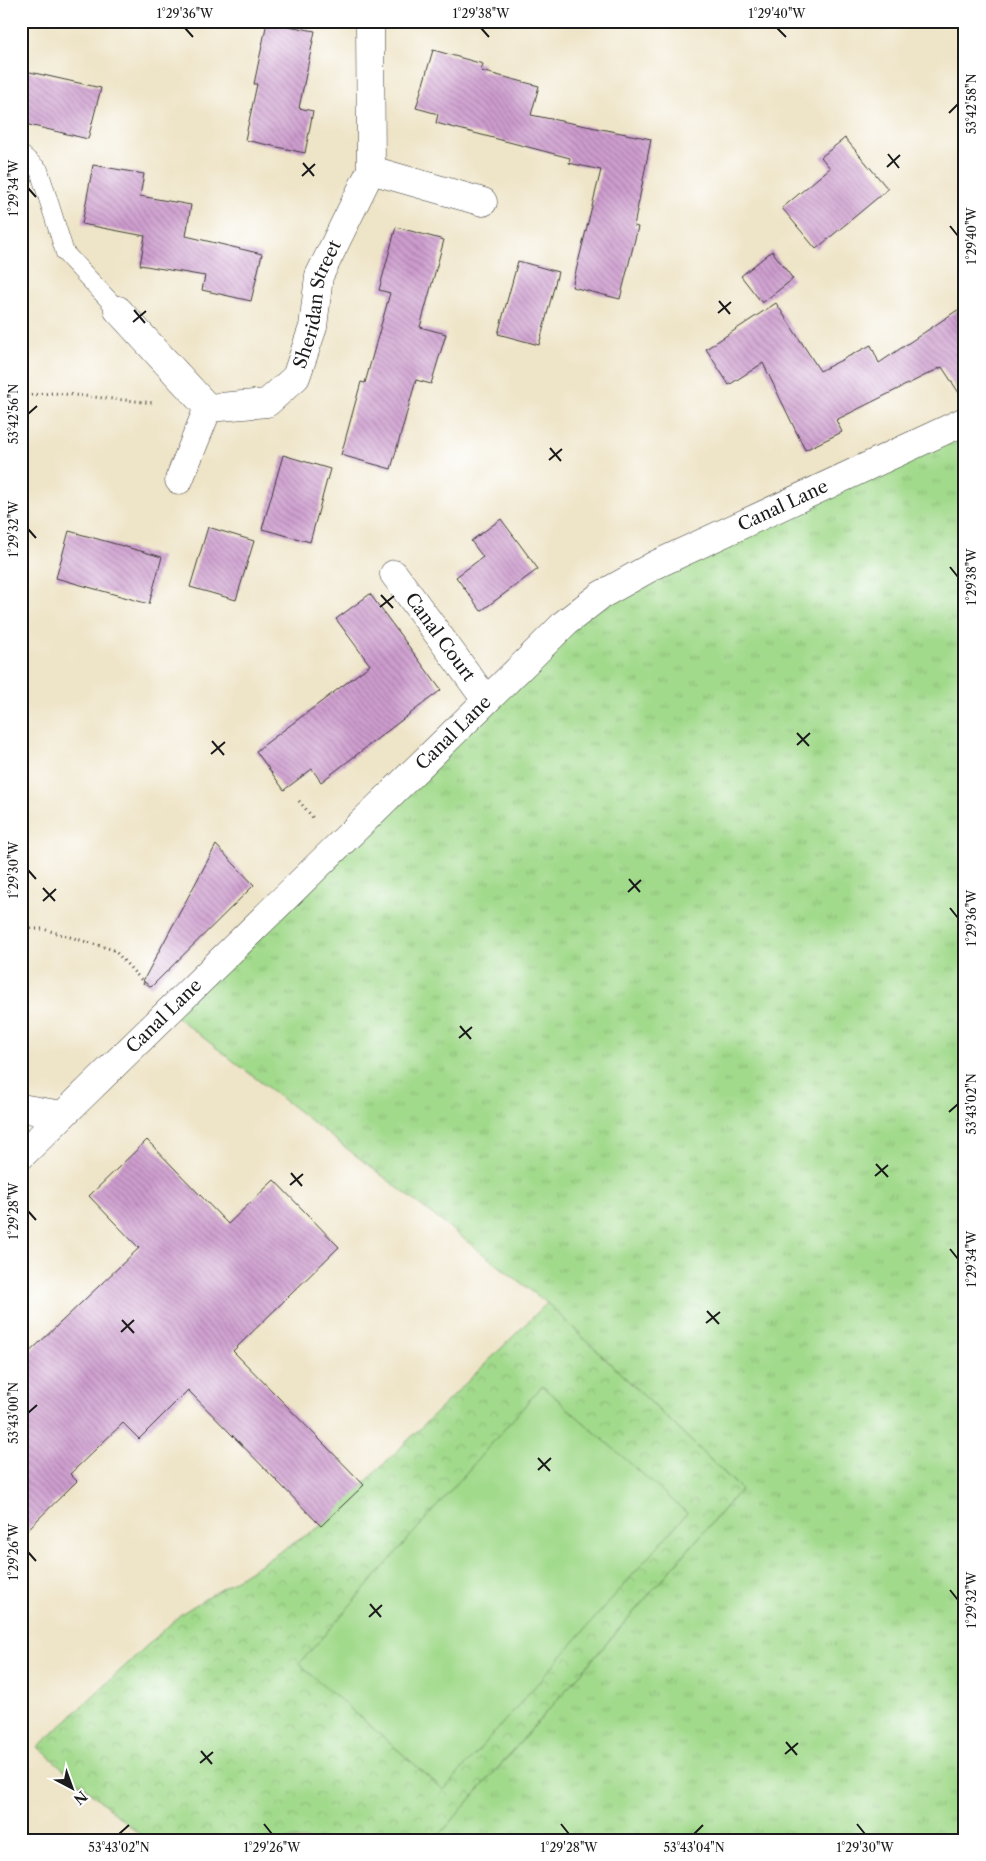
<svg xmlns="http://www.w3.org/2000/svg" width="986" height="1861" font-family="'Libre Caslon Text',serif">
<defs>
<pattern id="grass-tufts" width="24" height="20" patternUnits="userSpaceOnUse" patternTransform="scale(1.25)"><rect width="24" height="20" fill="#a2da8c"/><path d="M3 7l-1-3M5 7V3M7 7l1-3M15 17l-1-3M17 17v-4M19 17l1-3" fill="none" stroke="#8bba78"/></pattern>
<pattern id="park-crowns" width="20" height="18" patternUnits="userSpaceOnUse" patternTransform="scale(1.25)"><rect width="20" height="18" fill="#a2da8c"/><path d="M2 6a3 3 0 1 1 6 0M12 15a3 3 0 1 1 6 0" fill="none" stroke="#8bba78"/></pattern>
<pattern id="building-back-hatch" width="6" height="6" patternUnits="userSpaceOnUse" patternTransform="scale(1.25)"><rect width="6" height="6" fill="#cd9cce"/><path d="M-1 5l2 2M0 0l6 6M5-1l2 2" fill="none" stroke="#a67ea6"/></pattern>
</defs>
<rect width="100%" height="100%" fill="#fff"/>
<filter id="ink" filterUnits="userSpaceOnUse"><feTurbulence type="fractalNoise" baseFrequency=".02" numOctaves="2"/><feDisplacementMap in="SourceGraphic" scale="10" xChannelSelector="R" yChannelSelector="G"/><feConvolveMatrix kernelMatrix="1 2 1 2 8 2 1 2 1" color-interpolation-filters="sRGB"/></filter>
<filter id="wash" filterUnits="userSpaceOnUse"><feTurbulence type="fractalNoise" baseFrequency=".0096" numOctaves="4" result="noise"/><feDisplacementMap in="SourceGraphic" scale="20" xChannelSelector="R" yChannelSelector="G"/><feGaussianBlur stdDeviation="1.12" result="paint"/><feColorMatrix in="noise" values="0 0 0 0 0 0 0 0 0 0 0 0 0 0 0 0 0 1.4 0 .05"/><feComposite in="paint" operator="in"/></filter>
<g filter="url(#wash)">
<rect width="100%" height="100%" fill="#eee4c7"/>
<path fill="url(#grass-tufts)" stroke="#5f7b54" d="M 965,421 L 965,1840 L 435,1840 L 741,1489 L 547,1303 L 170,1012 L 565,623 Z"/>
<path fill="url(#park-crowns)" stroke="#5f7b54" d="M 547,1303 L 741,1489 L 435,1840 L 146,1840 L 38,1747 L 181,1614 L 321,1526 Z"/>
<path fill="#a2da8c" stroke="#5f7b54" d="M 542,1386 L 687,1513 L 444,1790 L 299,1664 Z"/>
<g id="blocks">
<g fill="url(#building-back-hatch)">
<path d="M 267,22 L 315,31 L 299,108 L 313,111 L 305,153 L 245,140 L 257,84 L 254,84 Z"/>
<path d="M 433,50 L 483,64 L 481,71 L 539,86 L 531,115 L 651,139 L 634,226 L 638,227 L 620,299 L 572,287 L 601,170 L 569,163 L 570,158 L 436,123 L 438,114 L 416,108 Z"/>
<path d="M 21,70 L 101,88 L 88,139 L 21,123 Z"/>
<path d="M 845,138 L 888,189 L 816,249 L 782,208 L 830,168 L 821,157 Z"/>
<path d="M 93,165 L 144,174 L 140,196 L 191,205 L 186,236 L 262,254 L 251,301 L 202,290 L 205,276 L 140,265 L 145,236 L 82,224 Z"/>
<path d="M 396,227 L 444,240 L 420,327 L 446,334 L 431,384 L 416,380 L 391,469 L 341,455 L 361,382 L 365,383 L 390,293 L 379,290 Z"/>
<path d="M 772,251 L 793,279 L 762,303 L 741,276 Z"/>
<path d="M 518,261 L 558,272 L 539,345 L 498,334 Z"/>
<path d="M 776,303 L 820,371 L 871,345 L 879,363 L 965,305 L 965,402 L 942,367 L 836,420 L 842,432 L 805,450 L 763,363 L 729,385 L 706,349 Z"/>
<path d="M 283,455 L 330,469 L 310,542 L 262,529 Z"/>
<path d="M 501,519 L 538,569 L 481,611 L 456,577 L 483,557 L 471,541 Z"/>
<path d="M 208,527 L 254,541 L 236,600 L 190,587 Z"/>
<path d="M 69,531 L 162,557 L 149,604 L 56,578 Z"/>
<path d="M 370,594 L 441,690 L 321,782 L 312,769 L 284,790 L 256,751 L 370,665 L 336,619 Z"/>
<path d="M 216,845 L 254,885 L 151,987 L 143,981 Z"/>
<path d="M 147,1140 L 228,1224 L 274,1180 L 339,1247 L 233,1351 L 364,1485 L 321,1526 L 188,1390 L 139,1439 L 123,1423 L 70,1474 L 77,1481 L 21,1536 L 21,1360 L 139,1248 L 89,1196 Z"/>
</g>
</g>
</g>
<g filter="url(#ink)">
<use href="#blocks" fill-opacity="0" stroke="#3c3a36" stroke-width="1"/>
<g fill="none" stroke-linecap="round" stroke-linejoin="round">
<defs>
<path id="lane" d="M 21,154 L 39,170 L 65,253 L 118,310"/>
<g id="street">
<path d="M 371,170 L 483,202"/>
<path d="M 118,310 L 208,408"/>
<path id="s1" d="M 179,480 L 208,408 L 267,403 L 296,377 L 313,327 L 319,276 L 371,170 L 370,21"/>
<path id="s2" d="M 394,574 L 486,700"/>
</g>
<g id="secondary">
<path d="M 21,1108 L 62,1115"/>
<path id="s3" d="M 21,1156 L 528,660 L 565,623 L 601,595 L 655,565 L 965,421"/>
</g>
</defs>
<use href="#lane" stroke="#3c3a36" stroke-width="19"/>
<use href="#street" stroke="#3c3a36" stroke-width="29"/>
<use href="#secondary" stroke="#3c3a36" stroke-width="29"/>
<g stroke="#3c3a36" stroke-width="3" stroke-dasharray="1 4" stroke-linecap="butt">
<path d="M 21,396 L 53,393 L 155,403"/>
<path d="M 299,801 L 314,819"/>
<path d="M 21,929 L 43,929 L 114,950 L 145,984"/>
</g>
<use href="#lane" stroke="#fff" stroke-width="18"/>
<use href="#street" stroke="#fff" stroke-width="28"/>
<use href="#secondary" stroke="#fff" stroke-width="28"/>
</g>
</g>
<path fill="none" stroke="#1c1c1c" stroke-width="2" d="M 185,28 L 193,37M 481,28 L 489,37M 777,28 L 786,37M 949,113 L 958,104M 888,154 L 899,168M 303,163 L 314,176M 887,167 L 900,155M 302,176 L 315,164M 28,188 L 36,197M 950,226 L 958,236M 719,301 L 730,314M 134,310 L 145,323M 718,313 L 731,302M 133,322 L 146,311M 28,414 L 37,406M 550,448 L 561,461M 549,460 L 562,449M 28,529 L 36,538M 950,567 L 958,577M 381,595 L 393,608M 380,607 L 394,596M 797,733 L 809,746M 212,741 L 224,755M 797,745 L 810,733M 211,754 L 225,742M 28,870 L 36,879M 629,879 L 640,892M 43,888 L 55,901M 628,892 L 641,880M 43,901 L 56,889M 950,908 L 958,918M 460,1026 L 471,1039M 459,1038 L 472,1027M 949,1112 L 958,1104M 876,1164 L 888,1177M 291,1173 L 302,1186M 875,1176 L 888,1165M 290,1185 L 303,1174M 28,1211 L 36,1220M 950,1249 L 958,1259M 707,1311 L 719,1324M 122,1320 L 134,1333M 706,1323 L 720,1312M 121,1332 L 134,1320M 28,1413 L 37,1405M 538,1458 L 550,1471M 538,1470 L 551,1458M 28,1552 L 36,1561M 950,1590 L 958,1600M 370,1604 L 381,1617M 369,1617 L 382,1605M 786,1742 L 797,1755M 201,1751 L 212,1764M 785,1754 L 798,1743M 200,1763 L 213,1752M 264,1824 L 272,1834M 561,1824 L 569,1834M 857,1824 L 865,1834M 119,1834 L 129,1825M 694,1834 L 703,1825"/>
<g text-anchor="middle" stroke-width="4" stroke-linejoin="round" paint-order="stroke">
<g font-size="18" fill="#1c1c1c" stroke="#fff">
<text dy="6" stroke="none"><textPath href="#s1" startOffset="252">Sheridan Street</textPath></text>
<text dy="6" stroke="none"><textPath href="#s3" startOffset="1010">Canal Lane</textPath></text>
<text dy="6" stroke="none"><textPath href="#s2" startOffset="78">Canal Court</textPath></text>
<text dy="6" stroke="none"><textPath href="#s3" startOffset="605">Canal Lane</textPath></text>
<text dy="6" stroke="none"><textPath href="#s3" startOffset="200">Canal Lane</textPath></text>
</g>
</g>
<rect width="986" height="1861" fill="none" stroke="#fff" stroke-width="55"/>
<g transform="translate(72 1788) rotate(139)" stroke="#ffffff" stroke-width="4" paint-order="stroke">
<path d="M0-4L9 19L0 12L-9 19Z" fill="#1c1c1c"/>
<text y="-8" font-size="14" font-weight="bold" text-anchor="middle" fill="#1c1c1c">N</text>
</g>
<rect x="28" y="28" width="930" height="1806" fill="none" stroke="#1c1c1c" stroke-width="2"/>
<g font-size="12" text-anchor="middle" fill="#1c1c1c">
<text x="185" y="18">1°29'36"W</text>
<text x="481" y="18">1°29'38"W</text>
<text x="777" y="18">1°29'40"W</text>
<text transform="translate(972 104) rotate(-90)" y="4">53°42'58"N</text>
<text transform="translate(14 188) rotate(-90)" y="4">1°29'34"W</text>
<text transform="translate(972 236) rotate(-90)" y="4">1°29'40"W</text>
<text transform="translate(14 414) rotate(-90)" y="4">53°42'56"N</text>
<text transform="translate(14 529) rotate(-90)" y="4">1°29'32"W</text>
<text transform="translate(972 577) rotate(-90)" y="4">1°29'38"W</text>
<text transform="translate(14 870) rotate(-90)" y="4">1°29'30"W</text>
<text transform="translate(972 918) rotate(-90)" y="4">1°29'36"W</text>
<text transform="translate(972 1104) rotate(-90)" y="4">53°43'02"N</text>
<text transform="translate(14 1211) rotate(-90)" y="4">1°29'28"W</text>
<text transform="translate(972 1259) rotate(-90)" y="4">1°29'34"W</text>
<text transform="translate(14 1413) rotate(-90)" y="4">53°43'00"N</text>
<text transform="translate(14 1552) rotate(-90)" y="4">1°29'26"W</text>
<text transform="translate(972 1600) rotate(-90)" y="4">1°29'32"W</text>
<text x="119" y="1852">53°43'02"N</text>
<text x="272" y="1852">1°29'26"W</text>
<text x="569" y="1852">1°29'28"W</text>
<text x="694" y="1852">53°43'04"N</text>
<text x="865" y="1852">1°29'30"W</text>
</g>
</svg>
